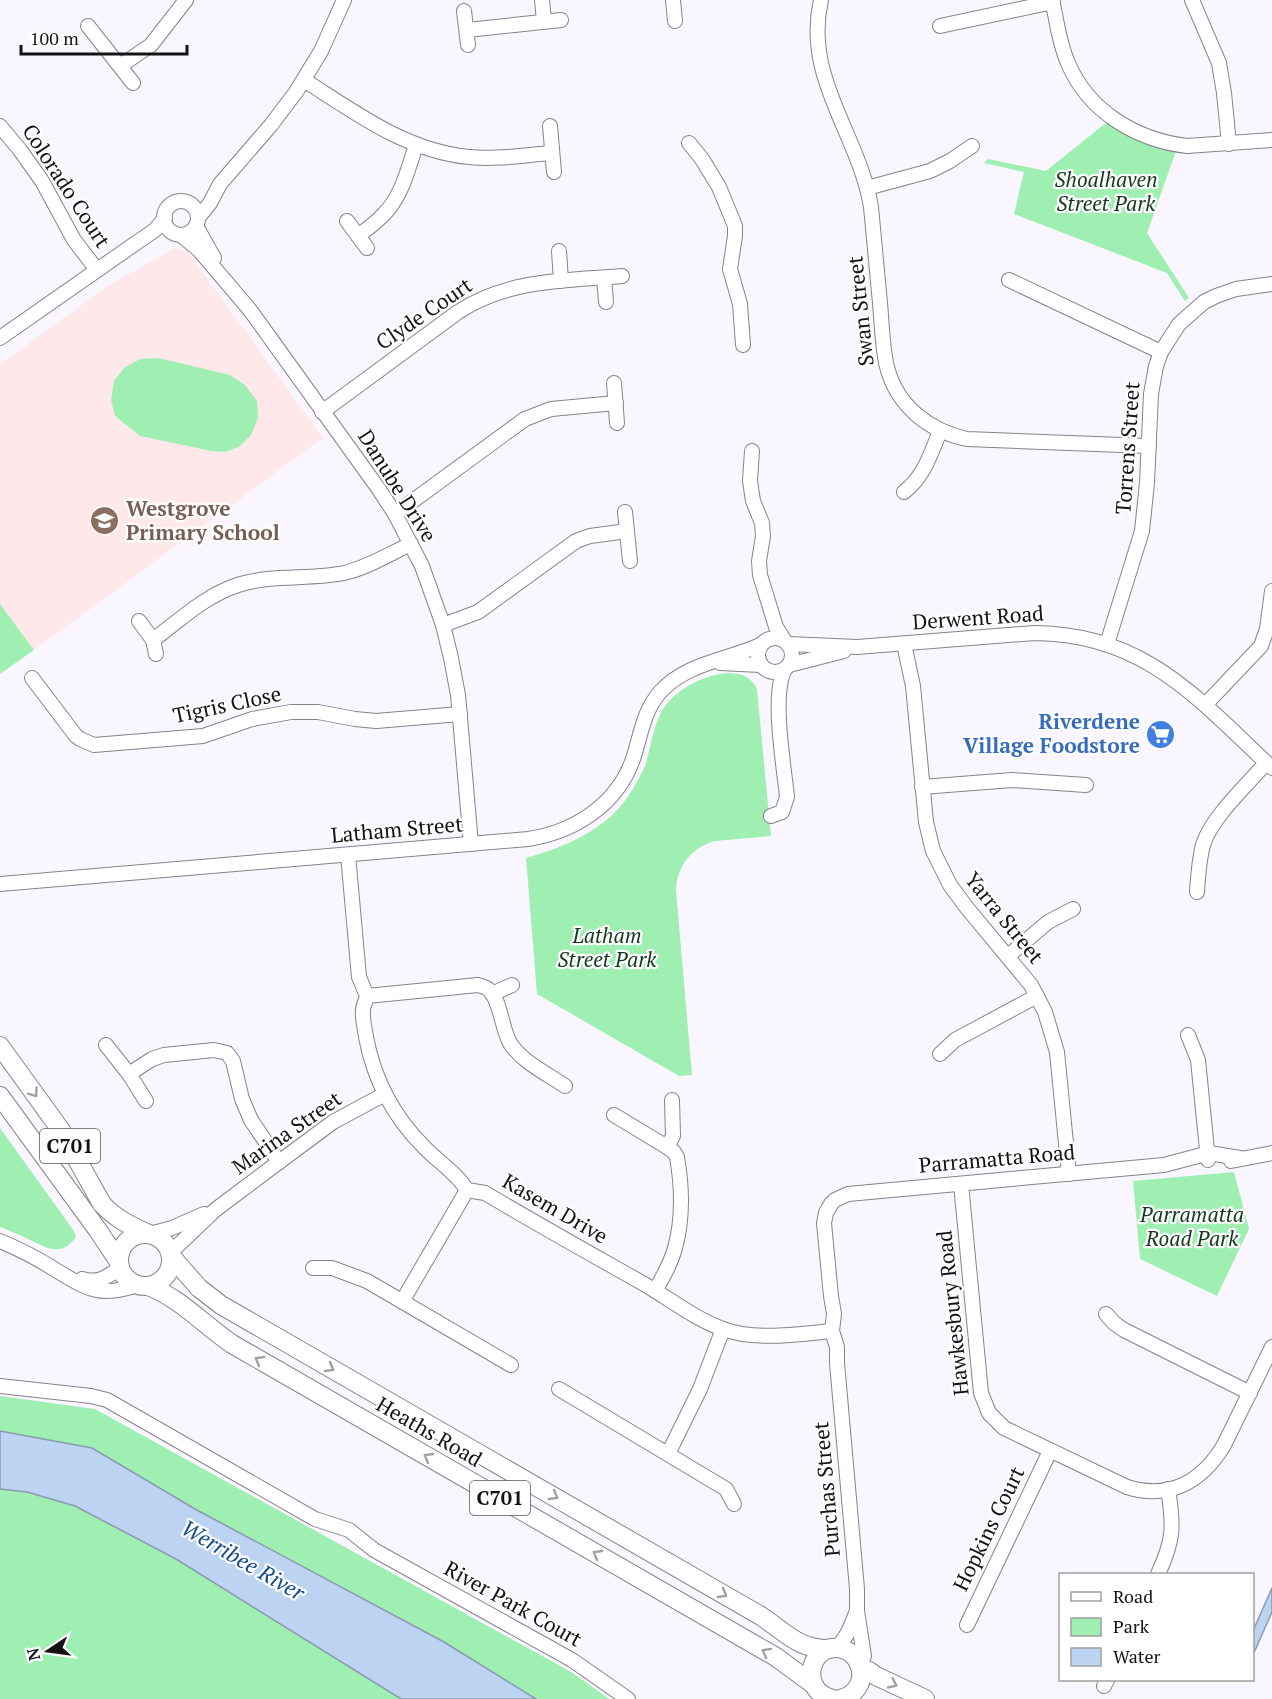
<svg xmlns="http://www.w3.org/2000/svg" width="1272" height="1699" font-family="'PT Serif',serif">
<rect width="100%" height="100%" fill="#faf6ff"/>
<path fill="#fee8ea" d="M 175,248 L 187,251 L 323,438 L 34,650 L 0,604 L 0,364 L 108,286 Z"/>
<g fill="#9fefb3">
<path d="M 1107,122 C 1127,138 1151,145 1176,151 L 1147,233 L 1189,298 L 1185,301 L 1167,273 L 1014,214 L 1024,172 L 984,163 L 988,159 L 1046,171 Z"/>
<path d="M 158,358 L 230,375 L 245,385 L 257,401 L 258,418 L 251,435 L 239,447 L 225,452 L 211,451 L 140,436 L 115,416 L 111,400 L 114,381 L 124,368 L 140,359 Z"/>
<path d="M 0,604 L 34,650 L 0,674 Z"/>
<path d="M 730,673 C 743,674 751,677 757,689 L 771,836 L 715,841 C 692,847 677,866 676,890 L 692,1075 L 679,1076 L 537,994 L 526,858 C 564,847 604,831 627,798 C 634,788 640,777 645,766 C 650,750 652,733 659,717 C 670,691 703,674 730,673 Z"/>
<path d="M 0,1128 L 74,1231 L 76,1237 C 61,1257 49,1249 30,1240 C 20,1235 10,1231 0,1227 Z"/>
<path d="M 1234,1172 L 1249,1229 L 1217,1296 L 1140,1259 L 1133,1181 Z"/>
<path d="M 0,1396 L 95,1409 L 573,1673 L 609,1699 L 536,1699 L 393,1614 L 195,1509 L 92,1448 L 0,1431 Z"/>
<path d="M 0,1489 L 27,1492 L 75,1506 L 176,1559 L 401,1699 L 0,1699 Z"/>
</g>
<g fill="#bcd3f2" stroke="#8a99b0" stroke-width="1.5">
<path d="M 0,1431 L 92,1448 L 195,1509 L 444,1642 L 536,1699 L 401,1699 L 176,1559 L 75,1506 L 27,1492 L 0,1489 Z"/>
<path d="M 1272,1588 L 1272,1612 L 1253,1655 L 1253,1631 Z"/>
</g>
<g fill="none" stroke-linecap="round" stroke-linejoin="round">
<defs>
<g id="minor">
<path d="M 542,0 L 544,21"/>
<path d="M 673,0 L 675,21"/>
<path d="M 821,0 C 803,78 859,134 871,207 C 874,239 877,271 880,303 C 882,324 882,346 887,367 C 897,406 929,431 967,439 L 1149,446"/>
<path d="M 1052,0 C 1057,21 1059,43 1068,63 C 1088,111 1136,140 1187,146 L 1272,140"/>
<path d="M 1192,0 L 1219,63 L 1224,93 L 1229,144"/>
<path d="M 464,11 L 468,45"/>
<path d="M 88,26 L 133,83"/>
<path d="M 940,26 L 1053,2"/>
<path d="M 467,30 L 561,20"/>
<path d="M 120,66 L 151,45 L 186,0"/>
<path d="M 304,80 C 356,113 406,151 469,157 C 496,160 525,155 552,153"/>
<path d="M 0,126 L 20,150 L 42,181 L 74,240 L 97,270"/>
<path d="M 550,126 L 554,172"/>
<path d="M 689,143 L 702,159 L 719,187 L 735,226 L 735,236 L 730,269 L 740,304 L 743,345"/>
<path d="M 867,188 L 930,171 L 950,161 L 972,146"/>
<circle cx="181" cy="218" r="17"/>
<path d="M 198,218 L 210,203 L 220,184 L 271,125 L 296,92 L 321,51 L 344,0"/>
<path d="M 347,221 L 367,248"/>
<path d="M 196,226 L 214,258"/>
<path d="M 181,235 L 199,250 L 250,310 L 378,488 L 395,514 L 422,566 L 443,625 L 451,658 L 458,695 L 471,844"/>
<path d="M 358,236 C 367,229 377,222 384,214 C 402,196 408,169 416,145"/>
<path d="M 559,251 L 561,281"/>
<path d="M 604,278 L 606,302"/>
<path d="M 1009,280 L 1161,352"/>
<path d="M 0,338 L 136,243 L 155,230 L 165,218"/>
<path d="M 614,383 L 617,423"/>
<path d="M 322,412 L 458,312 C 508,279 565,281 622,276"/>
<path d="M 752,451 L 750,481 L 753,501 L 762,523 L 763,536 L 759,561 L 760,575 L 776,627 L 784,640"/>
<path d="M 904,492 C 924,477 931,453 940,431"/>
<path d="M 625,512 L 630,561"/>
<path d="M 395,514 L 525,419 L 551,409 L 616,403"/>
<path d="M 139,621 L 153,640 L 156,654"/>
<path d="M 443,625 L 478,612 L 576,541 L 590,536 L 627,531"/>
<circle cx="775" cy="655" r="17"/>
<path d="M 153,640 C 180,620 206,595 238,585 C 272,574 309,580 344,573 C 367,568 389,554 411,544"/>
<path d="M 788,644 L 857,647 L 1035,633 C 1145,634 1198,699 1272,768"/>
<path d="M 904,644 L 913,686 L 926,822 L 933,851 L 950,885 L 967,908 L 1031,985 L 1045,1012 L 1057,1052 L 1069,1174"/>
<path d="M 1107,644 L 1142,531 L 1147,483 L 1151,394 L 1156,366 L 1161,352 L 1179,324 L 1204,302 L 1216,296 L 1236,289 L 1272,284"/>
<path d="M 720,663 L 761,665"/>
<path d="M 789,665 L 844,651"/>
<path d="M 32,678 L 76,736 L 80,739 L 94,745 L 203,736 L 252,719 L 291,712 L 318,712 L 355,719 L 376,721 L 460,714"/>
<path d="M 1205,705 L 1261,646 L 1267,629 L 1272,591"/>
<path d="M 922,787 L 1012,780 L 1086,785"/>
<path d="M 771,816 L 782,812 L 787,797 C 784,766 771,694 785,669"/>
<path d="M 348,855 L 359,977 L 367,996 C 366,1001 363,1005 363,1010 C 362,1019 365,1029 366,1037 C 374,1080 394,1117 424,1147 C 438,1162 456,1172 467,1190 L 485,1193 C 537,1224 591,1254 644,1284 C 670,1299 695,1319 723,1329 C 755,1341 799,1334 832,1331"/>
<path d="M 0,884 L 528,839 C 574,832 617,805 633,759 C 641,735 643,711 661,691 C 687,663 727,660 760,645"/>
<path d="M 1197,892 C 1198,876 1199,860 1203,845 C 1211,818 1247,785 1266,763"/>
<path d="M 1008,956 L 1048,922 L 1073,909"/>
<path d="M 492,994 L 512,985"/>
<path d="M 367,996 L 478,985 C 482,986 487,987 490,991 C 500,1000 502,1029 510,1043 C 522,1062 546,1073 565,1086"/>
<path d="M 1188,1035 L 1198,1060 L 1208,1160"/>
<path d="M 106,1045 L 129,1074 L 146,1101"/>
<path d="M 940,1054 L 955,1040 L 1037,996"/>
<path d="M 129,1074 L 152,1059 L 164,1055 L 214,1050 L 227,1053 L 233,1061 L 242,1099 L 251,1120 L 279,1162"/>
<path d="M 614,1115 L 667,1147 L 674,1152 L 677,1157 C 682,1186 683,1219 675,1248 C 671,1263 663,1277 655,1291"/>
<path d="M 667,1147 L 673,1136 L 672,1100"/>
<path d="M 1231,1161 L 1272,1153"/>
<path d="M 961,1184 L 981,1393 L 989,1413 L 1004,1428 L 1127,1487 C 1169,1500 1202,1482 1224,1445 L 1272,1347"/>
<path d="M 150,1234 L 172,1228 L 204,1214"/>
<path d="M 0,1241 C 19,1249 37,1258 54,1269 C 87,1289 100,1298 138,1285"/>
<path d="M 170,1253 L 215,1210 L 279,1162 L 333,1122 L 385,1094"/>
<path d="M 313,1268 L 332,1268 L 367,1281 L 511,1365"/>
<path d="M 82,1279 C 98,1284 107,1277 120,1268"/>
<path d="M 403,1300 L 467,1190"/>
<path d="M 1106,1314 L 1114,1323 L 1124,1330 L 1250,1393"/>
<path d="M 0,1386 L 91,1396 L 107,1400 L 315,1519 L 349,1530 L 374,1550 L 572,1660 L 628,1699"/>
<path d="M 559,1389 L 726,1489 L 734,1504"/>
<path d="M 668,1454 L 700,1389 L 723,1329"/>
<path d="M 1158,1574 C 1174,1540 1174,1526 1168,1489"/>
<path d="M 967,1625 L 1050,1451"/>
<path d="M 834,1649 C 846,1641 851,1626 856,1613"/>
<path d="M 860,1665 L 864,1656 L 857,1611 L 857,1589 L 837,1363 L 837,1347 L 832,1331 L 834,1314 L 831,1296 L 824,1223 L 826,1213 L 831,1204 L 835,1200 L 848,1194 L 1164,1165 L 1209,1153 L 1240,1158"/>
<path d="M 1104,1686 L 1107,1680"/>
</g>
<g id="major">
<path d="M 0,1046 L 60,1129 L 102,1204 C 115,1218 130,1226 149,1234"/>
<path d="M 0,1096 L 97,1229 L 119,1262"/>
<circle cx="145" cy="1260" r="26"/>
<path d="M 171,1256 L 199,1288 L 221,1305 L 761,1616 C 785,1632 799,1650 830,1649"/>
<path d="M 148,1286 C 180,1298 204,1325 232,1344 L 776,1657 L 814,1685"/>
<path d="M 861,1668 L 869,1671 L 876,1676 L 925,1699"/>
<path d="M 833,1699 C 795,1690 812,1637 845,1650 C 853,1653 858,1660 860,1667 C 865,1683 854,1696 840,1699"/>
</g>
</defs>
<use href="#minor" stroke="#87828b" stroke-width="16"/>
<use href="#major" stroke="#87828b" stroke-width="20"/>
<use href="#minor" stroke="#fff" stroke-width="14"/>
<use href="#major" stroke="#fff" stroke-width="18"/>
</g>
<defs><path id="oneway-chevron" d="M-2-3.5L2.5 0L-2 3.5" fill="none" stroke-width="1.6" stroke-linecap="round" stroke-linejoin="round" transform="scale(1.5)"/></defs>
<g stroke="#a1a0a1">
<use href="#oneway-chevron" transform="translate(34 1093) rotate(54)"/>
<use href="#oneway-chevron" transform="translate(259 1360) rotate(-150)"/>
<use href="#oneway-chevron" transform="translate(330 1368) rotate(30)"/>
<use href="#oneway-chevron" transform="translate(428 1457) rotate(-150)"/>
<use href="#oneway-chevron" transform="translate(554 1496) rotate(30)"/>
<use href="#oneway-chevron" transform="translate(597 1554) rotate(-150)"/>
<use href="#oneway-chevron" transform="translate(723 1594) rotate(30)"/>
<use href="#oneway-chevron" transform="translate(766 1652) rotate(-151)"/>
<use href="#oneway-chevron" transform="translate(893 1684) rotate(25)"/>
</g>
<defs>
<symbol id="school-disc" viewBox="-11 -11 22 22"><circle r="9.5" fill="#8d6e63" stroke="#fff"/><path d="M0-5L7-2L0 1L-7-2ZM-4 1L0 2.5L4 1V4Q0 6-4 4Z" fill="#fff"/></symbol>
<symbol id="supermarket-disc" viewBox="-11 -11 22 22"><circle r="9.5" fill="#3f7fe0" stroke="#fff"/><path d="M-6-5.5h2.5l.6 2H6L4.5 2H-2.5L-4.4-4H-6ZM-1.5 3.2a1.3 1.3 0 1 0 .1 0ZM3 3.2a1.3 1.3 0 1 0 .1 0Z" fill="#fff"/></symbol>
</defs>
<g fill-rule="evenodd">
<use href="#school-disc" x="88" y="504" width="33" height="33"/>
<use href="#supermarket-disc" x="1144" y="718" width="33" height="33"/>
</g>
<g text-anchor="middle" stroke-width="4.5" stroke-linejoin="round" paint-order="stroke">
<g fill="#fff" stroke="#5a595b" stroke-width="1.5">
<rect x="40" y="1129" width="60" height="34" rx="4.5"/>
<rect x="470" y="1481" width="60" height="34" rx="4.5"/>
</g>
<g font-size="20" font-weight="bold" fill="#141215">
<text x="70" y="1153">C701</text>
<text x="500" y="1505">C701</text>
</g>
<g font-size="21" font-style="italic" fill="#143920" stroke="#fff">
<text x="1106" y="187">Shoalhaven<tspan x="1106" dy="24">Street Park</tspan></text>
<text x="607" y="943">Latham<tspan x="607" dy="24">Street Park</tspan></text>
<text x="1192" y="1222">Parramatta<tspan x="1192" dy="24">Road Park</tspan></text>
</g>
<g font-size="21" fill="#141215" stroke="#fff">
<text transform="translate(66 186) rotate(57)" y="7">Colorado Court</text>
<text transform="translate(861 311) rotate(-96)" y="7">Swan Street</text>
<text transform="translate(424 314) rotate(-34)" y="7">Clyde Court</text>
<text transform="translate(1128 448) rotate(-86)" y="7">Torrens Street</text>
<text transform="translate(397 486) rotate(58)" y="7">Danube Drive</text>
<text transform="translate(978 618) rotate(-4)" y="7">Derwent Road</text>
<text transform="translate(227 705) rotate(-12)" y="7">Tigris Close</text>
<text transform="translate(397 830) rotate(-5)" y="7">Latham Street</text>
<text transform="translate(1004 918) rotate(51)" y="7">Yarra Street</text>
<text transform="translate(287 1133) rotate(-35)" y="7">Marina Street</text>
<text transform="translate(997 1159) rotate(-5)" y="7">Parramatta Road</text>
<text transform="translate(555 1209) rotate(30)" y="7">Kasem Drive</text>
<text transform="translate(953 1313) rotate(-96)" y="7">Hawkesbury Road</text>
<text transform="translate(429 1432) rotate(30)" y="7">Heaths Road</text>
<text transform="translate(827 1489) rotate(-95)" y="7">Purchas Street</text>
<text transform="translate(989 1529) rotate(-64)" y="7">Hopkins Court</text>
<text transform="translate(513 1604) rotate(29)" y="7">River Park Court</text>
</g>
<g font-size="21" font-weight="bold" fill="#785e54" stroke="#fff" text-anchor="start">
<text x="126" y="516">Westgrove<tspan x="126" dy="24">Primary School</tspan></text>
</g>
<g font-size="21" font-weight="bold" fill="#366cbe" stroke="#fff" text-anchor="end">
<text x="1140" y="729">Riverdene<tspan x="1140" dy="24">Village Foodstore</tspan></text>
</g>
<g font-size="22" font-style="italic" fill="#154b8d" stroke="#fff">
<text transform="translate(243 1560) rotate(30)" y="8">Werribee River</text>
</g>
</g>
<rect x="1059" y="1573" width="195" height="108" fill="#ffffff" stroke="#a1a0a1" stroke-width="1.5"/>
<rect x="1071" y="1592" width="30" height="9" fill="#ffffff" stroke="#a1a0a1" stroke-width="1.5"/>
<text x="1113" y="1603" font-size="18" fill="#141215">Road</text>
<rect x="1071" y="1618" width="30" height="18" fill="#9fefb3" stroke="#a1a0a1" stroke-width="1.5"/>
<text x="1113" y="1633" font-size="18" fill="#141215">Park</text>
<rect x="1071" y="1648" width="30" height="18" fill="#bcd3f2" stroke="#a1a0a1" stroke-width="1.5"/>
<text x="1113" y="1663" font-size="18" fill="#141215">Water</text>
<g transform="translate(48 1651) rotate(257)" stroke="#ffffff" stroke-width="4.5" paint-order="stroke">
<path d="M0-4.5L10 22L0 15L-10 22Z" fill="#141215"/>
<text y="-9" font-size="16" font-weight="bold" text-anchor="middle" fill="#141215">N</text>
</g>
<path d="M21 45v9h166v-9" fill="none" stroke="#141215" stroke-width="3"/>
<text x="30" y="45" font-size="18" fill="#141215" stroke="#ffffff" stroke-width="4.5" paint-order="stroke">100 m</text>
</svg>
